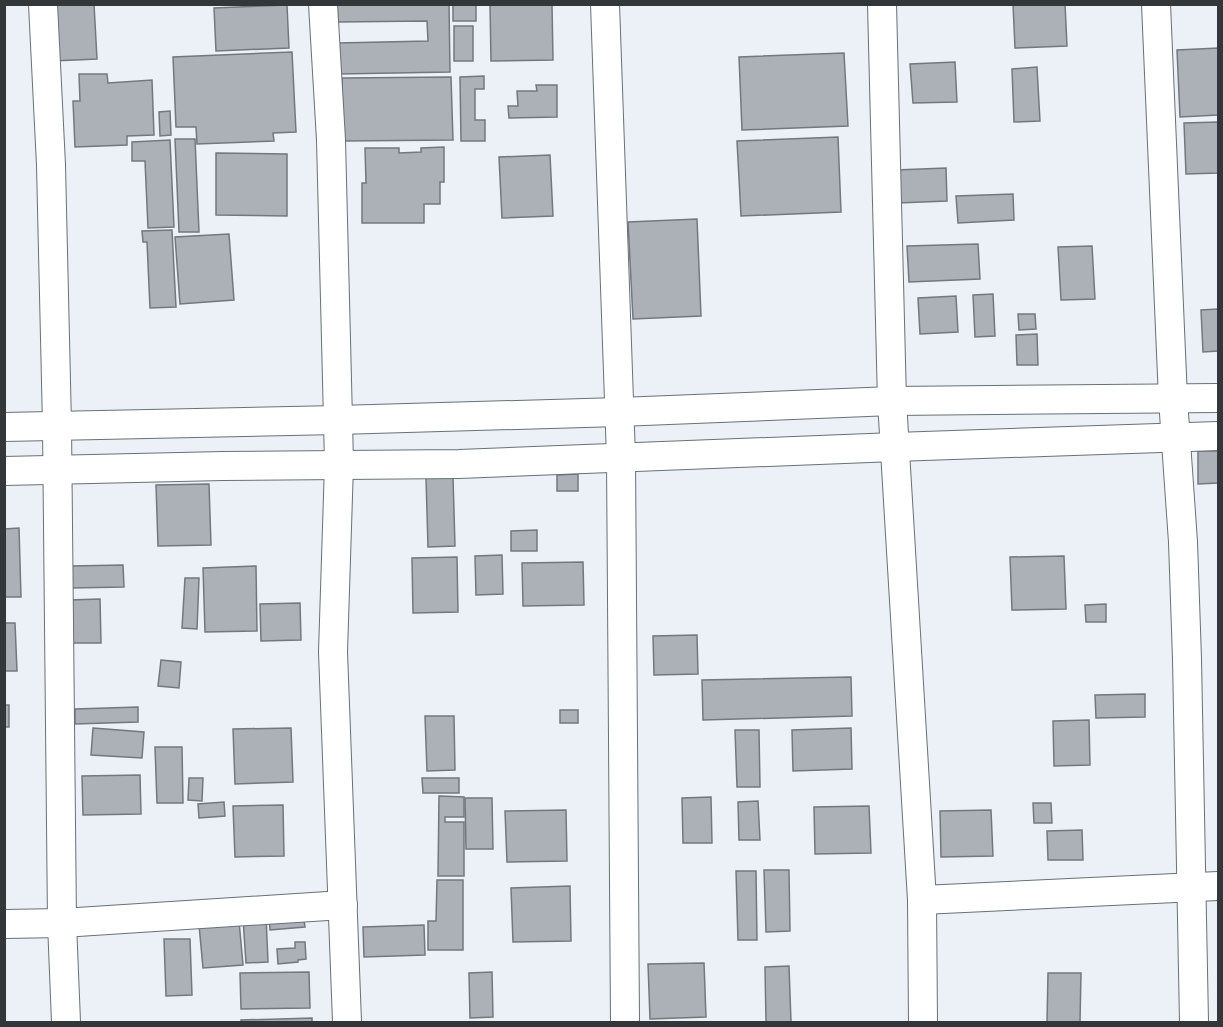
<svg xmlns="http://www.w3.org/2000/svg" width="1223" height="1027" font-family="'Source Sans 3',sans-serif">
<rect width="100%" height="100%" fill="#ebf1f7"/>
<g fill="#abb1b6" stroke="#73787e" stroke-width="1.5">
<path d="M 50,4 L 94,4 L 97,59 L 53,61 Z"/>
<path d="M 337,4 L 449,4 L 450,72 L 339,74 L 338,43 L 428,41 L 427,21 L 338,22 Z"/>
<rect x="453" y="4" width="23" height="17"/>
<path d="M 490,4 L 552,4 L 553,60 L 491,61 Z"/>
<path d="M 1013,4 L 1065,4 L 1067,46 L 1015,48 Z"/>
<path d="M 287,5 L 289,48 L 216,51 L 214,8 Z"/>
<rect x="454" y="26" width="19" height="35"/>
<path d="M 1218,48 L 1218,115 L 1180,117 L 1177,50 Z"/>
<path d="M 292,52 L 296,132 L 273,133 L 274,141 L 197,144 L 196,127 L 176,127 L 173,57 Z"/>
<path d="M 844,53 L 848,126 L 742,130 L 739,57 Z"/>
<path d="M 955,62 L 957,102 L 913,103 L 910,64 Z"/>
<path d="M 1037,67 L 1040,121 L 1014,122 L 1012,69 Z"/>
<path d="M 79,74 L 107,74 L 108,83 L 152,80 L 154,135 L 127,136 L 127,145 L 75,147 L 73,101 L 80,101 Z"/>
<path d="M 484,76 L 484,89 L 475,89 L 475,120 L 485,120 L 485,141 L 461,141 L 460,77 Z"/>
<path d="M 451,77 L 453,140 L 343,141 L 342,78 Z"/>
<path d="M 536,85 L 557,85 L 557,117 L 509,118 L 508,106 L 518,106 L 517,91 L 537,91 Z"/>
<path d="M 170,111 L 171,135 L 160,136 L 159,112 Z"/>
<path d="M 1218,122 L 1218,173 L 1186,174 L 1184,123 Z"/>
<path d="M 838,137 L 841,212 L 741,216 L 737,141 Z"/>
<path d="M 175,139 L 195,139 L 199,232 L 179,232 Z"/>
<path d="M 170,140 L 174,227 L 148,228 L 145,161 L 132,161 L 132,142 Z"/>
<path d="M 444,147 L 444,182 L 440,182 L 440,204 L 424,204 L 424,223 L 362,223 L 362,183 L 366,183 L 365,148 L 399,148 L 399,153 L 421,152 L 421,148 Z"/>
<path d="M 216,153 L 287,154 L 287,216 L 216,215 Z"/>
<path d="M 550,155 L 553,216 L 502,218 L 499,157 Z"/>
<path d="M 946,168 L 947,201 L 898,203 L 896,170 Z"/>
<path d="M 1013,194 L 1014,220 L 958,223 L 956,196 Z"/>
<path d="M 697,219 L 701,316 L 633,319 L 628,222 Z"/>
<path d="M 172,230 L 176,307 L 150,308 L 147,242 L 143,242 L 142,231 Z"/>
<path d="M 229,234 L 234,300 L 180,304 L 175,237 Z"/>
<path d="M 978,244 L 980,279 L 909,282 L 907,246 Z"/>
<path d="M 1092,246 L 1095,299 L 1061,300 L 1058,247 Z"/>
<path d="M 993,294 L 995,336 L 975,337 L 973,295 Z"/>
<path d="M 956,296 L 958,332 L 920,334 L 918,298 Z"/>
<path d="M 1218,309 L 1218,351 L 1203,352 L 1201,310 Z"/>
<path d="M 1018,314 L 1035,314 L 1036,329 L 1019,330 Z"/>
<path d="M 1037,334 L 1038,365 L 1017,365 L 1016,335 Z"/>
<path d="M 1198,451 L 1218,451 L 1218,483 L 1198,484 Z"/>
<path d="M 578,474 L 578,491 L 557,491 L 557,475 Z"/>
<path d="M 453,477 L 455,546 L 428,547 L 426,478 Z"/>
<path d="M 209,484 L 211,545 L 158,546 L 156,485 Z"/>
<path d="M 19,528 L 21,597 L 4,597 L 4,529 Z"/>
<path d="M 537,530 L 537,551 L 511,551 L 511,531 Z"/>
<path d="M 502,555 L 503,594 L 476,595 L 475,556 Z"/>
<path d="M 1064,556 L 1066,609 L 1012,610 L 1010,557 Z"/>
<path d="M 457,557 L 458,612 L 413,613 L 412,558 Z"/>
<path d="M 583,562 L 584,605 L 523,606 L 522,563 Z"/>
<path d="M 123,565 L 124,587 L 71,588 L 71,566 Z"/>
<path d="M 256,566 L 257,631 L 205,632 L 203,568 Z"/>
<path d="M 185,578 L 199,578 L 197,629 L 182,628 Z"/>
<path d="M 100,599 L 101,643 L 70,643 L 69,600 Z"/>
<path d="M 300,603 L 301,640 L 261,641 L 260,604 Z"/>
<path d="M 1106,604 L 1106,622 L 1086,622 L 1085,605 Z"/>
<path d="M 4,623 L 15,623 L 17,671 L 4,671 Z"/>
<path d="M 697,635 L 698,674 L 654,675 L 653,636 Z"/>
<path d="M 161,660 L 181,662 L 179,688 L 158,686 Z"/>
<path d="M 851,677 L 852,716 L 703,720 L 702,680 Z"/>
<path d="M 1145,694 L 1145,717 L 1096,718 L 1095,695 Z"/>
<rect x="4" y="705" width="5" height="22"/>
<path d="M 138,707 L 138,722 L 75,724 L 75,709 Z"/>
<rect x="560" y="710" width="18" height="13"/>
<path d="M 425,716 L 454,716 L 455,770 L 427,771 Z"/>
<path d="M 1089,720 L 1090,765 L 1054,766 L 1053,721 Z"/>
<path d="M 93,728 L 144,732 L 142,758 L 91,755 Z"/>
<path d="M 291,728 L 293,782 L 235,784 L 233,729 Z"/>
<path d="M 851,728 L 852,769 L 793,771 L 792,730 Z"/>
<path d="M 735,730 L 759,730 L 760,787 L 737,787 Z"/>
<path d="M 155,747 L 182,747 L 183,803 L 157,803 Z"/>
<path d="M 140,775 L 141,814 L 83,815 L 82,776 Z"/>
<path d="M 189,778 L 203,778 L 202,801 L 188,800 Z"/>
<path d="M 422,778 L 459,778 L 459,793 L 423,793 Z"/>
<path d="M 439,796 L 464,797 L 464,817 L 445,817 L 445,822 L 464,822 L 464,876 L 438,876 Z"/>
<path d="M 711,797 L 712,843 L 683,843 L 682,798 Z"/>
<path d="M 465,798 L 492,798 L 493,849 L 466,849 Z"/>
<path d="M 758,801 L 760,840 L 739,840 L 738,802 Z"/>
<path d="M 224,802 L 225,816 L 199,818 L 198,804 Z"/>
<path d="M 1033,803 L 1051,803 L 1052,823 L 1034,823 Z"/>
<path d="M 283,805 L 284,856 L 235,857 L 233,806 Z"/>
<path d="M 869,806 L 871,853 L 815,854 L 814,807 Z"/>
<path d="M 566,810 L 567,861 L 507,862 L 505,811 Z"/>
<path d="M 991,810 L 993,856 L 941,857 L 940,811 Z"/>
<path d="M 1082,830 L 1083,860 L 1048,860 L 1047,831 Z"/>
<path d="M 764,870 L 789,870 L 790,931 L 766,932 Z"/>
<path d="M 736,871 L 756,871 L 757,940 L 738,940 Z"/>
<path d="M 437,880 L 463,880 L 463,950 L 428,950 L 428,921 L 436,921 Z"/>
<path d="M 570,886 L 571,941 L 513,942 L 511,888 Z"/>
<path d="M 303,913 L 305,927 L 270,930 L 269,916 Z"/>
<path d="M 266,916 L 268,962 L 246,963 L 243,918 Z"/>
<path d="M 239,921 L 243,965 L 203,968 L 199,925 Z"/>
<path d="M 424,925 L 425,955 L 364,957 L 363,927 Z"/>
<path d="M 164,939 L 190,939 L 192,995 L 166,996 Z"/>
<path d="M 295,942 L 305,942 L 306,959 L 298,960 L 298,962 L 278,964 L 277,949 L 295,948 Z"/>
<path d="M 704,963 L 706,1017 L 650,1019 L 648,964 Z"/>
<path d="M 789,966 L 791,1022 L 766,1022 L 765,967 Z"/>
<path d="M 309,972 L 310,1008 L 241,1009 L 240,973 Z"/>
<path d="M 492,972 L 493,1017 L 470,1018 L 469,973 Z"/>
<path d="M 1048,973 L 1081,973 L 1080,1022 L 1047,1022 Z"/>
<path d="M 312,1018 L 312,1022 L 241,1022 L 241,1020 Z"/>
</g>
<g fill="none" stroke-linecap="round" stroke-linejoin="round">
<defs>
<g id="street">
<path d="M 43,4 L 51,165 L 57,425 L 62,923 L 66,1022"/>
<path d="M 323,4 L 331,140 L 338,420 L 339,465 L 333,652 L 347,1022"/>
<path d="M 605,4 L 621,457 L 625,1022"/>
<path d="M 882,4 L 892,401 L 922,900 L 923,1022"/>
<path d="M 1156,4 L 1173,399 L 1183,542 L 1187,659 L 1194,1022"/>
<path d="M 4,427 L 338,420 L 619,412 L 892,401 L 1218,398"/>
<path d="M 4,471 L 223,466 L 459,464 L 895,447 L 1218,436"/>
<path d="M 922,900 L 1218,886"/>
<path d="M 4,924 L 62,923 L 343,905"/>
</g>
</defs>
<use href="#street" stroke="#6a7075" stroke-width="30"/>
<use href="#street" stroke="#fff" stroke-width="28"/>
</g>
<rect width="1223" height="1027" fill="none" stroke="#343739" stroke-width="12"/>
</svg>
